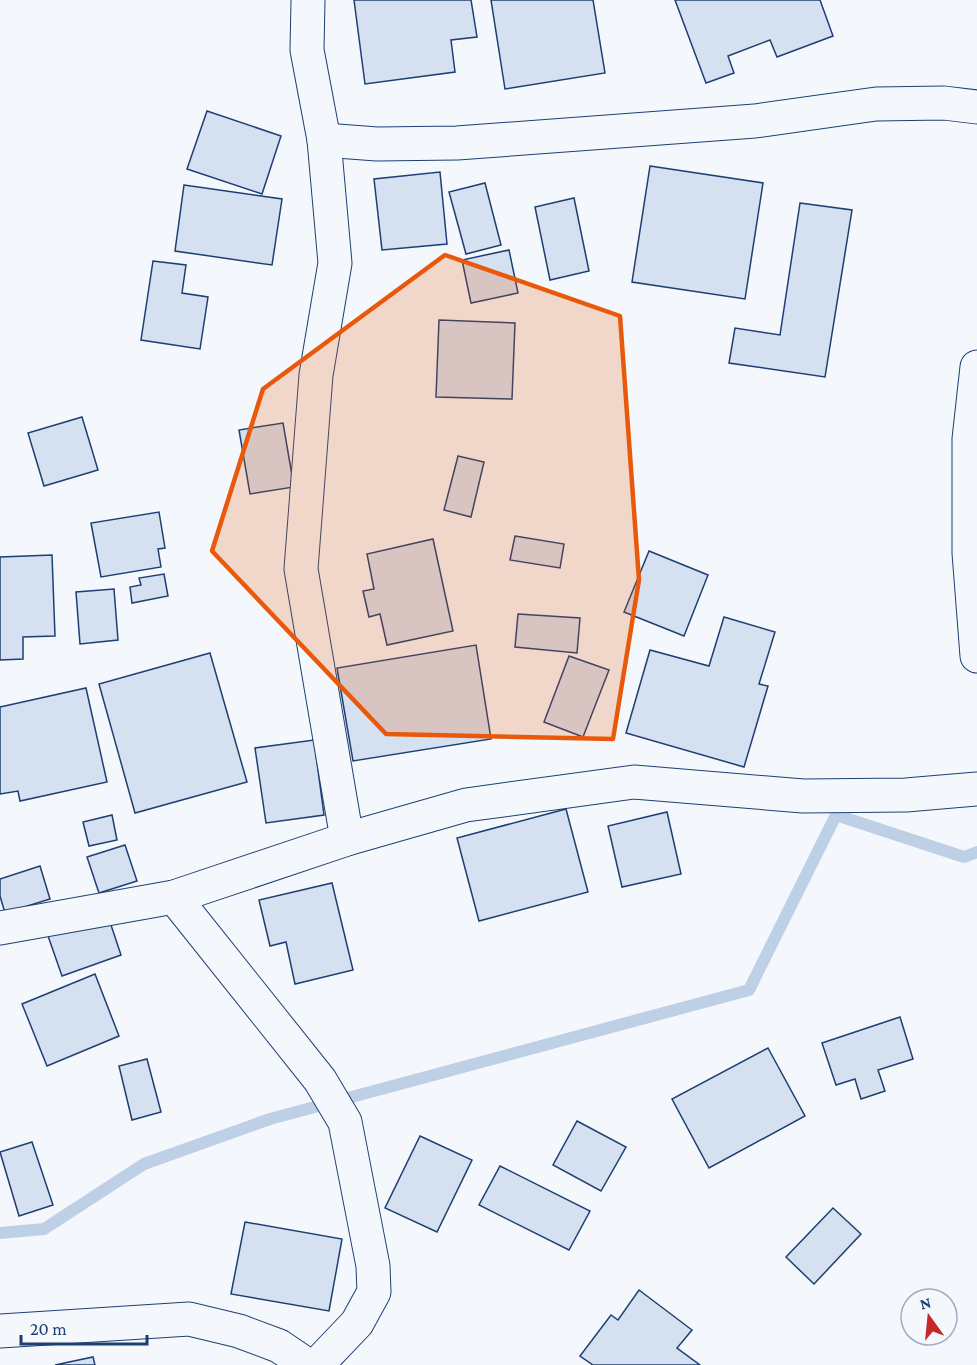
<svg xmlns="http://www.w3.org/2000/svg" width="977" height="1365" font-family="'Crimson Pro',serif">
<rect width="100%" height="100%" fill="#f4f7fb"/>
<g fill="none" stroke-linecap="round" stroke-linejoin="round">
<path stroke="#bed0e5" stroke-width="12" d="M 0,1233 L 44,1229 L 144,1164 L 270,1119 L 749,990 L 836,815 L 964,857 L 977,852"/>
</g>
<g fill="#d5e0f0" stroke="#1d3f73" stroke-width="1.5">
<path d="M 354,0 L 471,0 L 477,37 L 451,40 L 455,72 L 365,84 Z"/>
<path d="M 491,0 L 593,0 L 605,73 L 505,89 Z"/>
<path d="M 675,0 L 820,0 L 833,36 L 777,57 L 770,40 L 728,56 L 734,73 L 706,83 Z"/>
<path d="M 207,111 L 281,136 L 262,194 L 187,169 Z"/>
<path d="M 650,166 L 763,183 L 745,299 L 632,282 Z"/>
<path d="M 440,172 L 447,244 L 382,250 L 374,179 Z"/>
<path d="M 485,183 L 501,245 L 466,254 L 449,192 Z"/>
<path d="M 184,185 L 282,199 L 272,265 L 175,251 Z"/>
<path d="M 574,198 L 589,271 L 550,280 L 535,207 Z"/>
<path d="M 800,203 L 852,210 L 825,377 L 729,363 L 735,328 L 780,335 Z"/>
<path d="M 509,250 L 518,293 L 471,303 L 462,260 Z"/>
<path d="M 153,261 L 186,265 L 182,293 L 208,297 L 200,349 L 141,340 Z"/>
<path d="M 439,320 L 515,323 L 512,399 L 436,397 Z"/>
<path d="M 82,417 L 98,470 L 44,486 L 28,433 Z"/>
<path d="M 283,423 L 294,487 L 250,494 L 239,430 Z"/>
<path d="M 458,456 L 484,462 L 471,517 L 444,510 Z"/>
<path d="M 159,512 L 165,548 L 158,549 L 161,567 L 101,577 L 91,523 Z"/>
<path d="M 515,536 L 564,544 L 560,568 L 510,560 Z"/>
<path d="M 433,539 L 453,631 L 387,645 L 380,614 L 369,617 L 363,591 L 374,589 L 367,554 Z"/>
<path d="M 649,551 L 708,575 L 684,636 L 624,612 Z"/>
<path d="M 52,555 L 55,636 L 23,637 L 23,659 L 0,660 L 0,557 Z"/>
<path d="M 164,574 L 168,596 L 132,603 L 130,587 L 141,585 L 139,578 Z"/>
<path d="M 114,589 L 118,640 L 80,644 L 76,592 Z"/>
<path d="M 518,614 L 580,618 L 577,653 L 515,647 Z"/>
<path d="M 724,617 L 775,632 L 759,684 L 768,686 L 744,767 L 626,733 L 650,650 L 709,666 Z"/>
<path d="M 476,645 L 491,739 L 353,761 L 337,668 Z"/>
<path d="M 210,653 L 247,782 L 135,813 L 99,684 Z"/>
<path d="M 569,656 L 609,670 L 583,737 L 544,722 Z"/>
<path d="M 86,688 L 107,782 L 20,801 L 18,791 L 0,794 L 0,707 Z"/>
<path d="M 314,740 L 324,815 L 266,823 L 255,748 Z"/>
<path d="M 566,809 L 588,892 L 479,921 L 457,838 Z"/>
<path d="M 667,812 L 681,874 L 622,887 L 608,826 Z"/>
<path d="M 112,815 L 117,840 L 89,846 L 83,822 Z"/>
<path d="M 125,845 L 137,881 L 99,893 L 87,857 Z"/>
<path d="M 40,866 L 50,899 L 5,913 L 0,896 L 0,879 Z"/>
<path d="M 332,883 L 353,970 L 295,984 L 286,942 L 270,946 L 259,900 Z"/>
<path d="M 107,913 L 121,955 L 62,976 L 47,933 Z"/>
<path d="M 95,974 L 119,1036 L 47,1066 L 22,1004 Z"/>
<path d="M 900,1017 L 913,1059 L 878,1070 L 885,1091 L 861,1099 L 855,1079 L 836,1085 L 822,1043 Z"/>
<path d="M 768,1048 L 805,1116 L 709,1168 L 672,1099 Z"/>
<path d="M 147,1059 L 161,1112 L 132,1120 L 119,1066 Z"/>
<path d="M 577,1121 L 626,1147 L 601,1191 L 553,1165 Z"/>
<path d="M 420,1136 L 472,1160 L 437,1232 L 385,1208 Z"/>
<path d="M 32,1142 L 53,1205 L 19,1216 L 0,1152 Z"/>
<path d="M 500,1166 L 590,1211 L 569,1250 L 479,1205 Z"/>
<path d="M 833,1208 L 861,1234 L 814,1284 L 786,1257 Z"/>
<path d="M 245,1222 L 342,1239 L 329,1311 L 231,1294 Z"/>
<path d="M 639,1290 L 692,1330 L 677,1348 L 700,1365 L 593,1365 L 580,1356 L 611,1315 L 618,1320 Z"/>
<path d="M 93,1357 L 95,1365 L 55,1365 Z"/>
</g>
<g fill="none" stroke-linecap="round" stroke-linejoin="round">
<defs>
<g id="minor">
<path d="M 324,140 L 377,144 L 457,143 L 755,121 L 876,104 L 944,103 L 977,107"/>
<path d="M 977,367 L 969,439 L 969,553 L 977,656"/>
<path d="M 347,839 L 466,805 L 634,782 L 803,796 L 906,795 L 977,789"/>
<path d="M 174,897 L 320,1080 L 345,1122 L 373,1266 L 374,1292 L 357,1323 L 317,1365"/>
<path d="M 0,928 L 174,897 L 347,839 L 301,569 L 316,375 L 335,263 L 324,140 L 307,50 L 308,0"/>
<path d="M 0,1331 L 189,1319 L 239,1331 L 279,1346 L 307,1365"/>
</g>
</defs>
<use href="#minor" stroke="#1d3f73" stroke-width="35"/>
<use href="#minor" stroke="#f4f7fb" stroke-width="33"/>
</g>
<path fill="#e8590c" fill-opacity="0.2" stroke="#e8590c" stroke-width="4.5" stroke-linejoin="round" d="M 445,255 L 620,316 L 639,580 L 613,739 L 386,734 L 212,551 L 263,389 Z"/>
<g transform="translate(929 1317) rotate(345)"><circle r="28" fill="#f4f7fb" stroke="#9eadc5" stroke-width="1.5"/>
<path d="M0-4.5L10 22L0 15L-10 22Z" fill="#c62828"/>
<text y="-9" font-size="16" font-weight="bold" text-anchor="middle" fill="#1d3f73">N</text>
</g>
<path d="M21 1335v9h126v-9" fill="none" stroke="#1d3f73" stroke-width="3"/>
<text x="30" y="1335" font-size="18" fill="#1d3f73" stroke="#f4f7fb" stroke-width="4.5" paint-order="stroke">20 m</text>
</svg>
